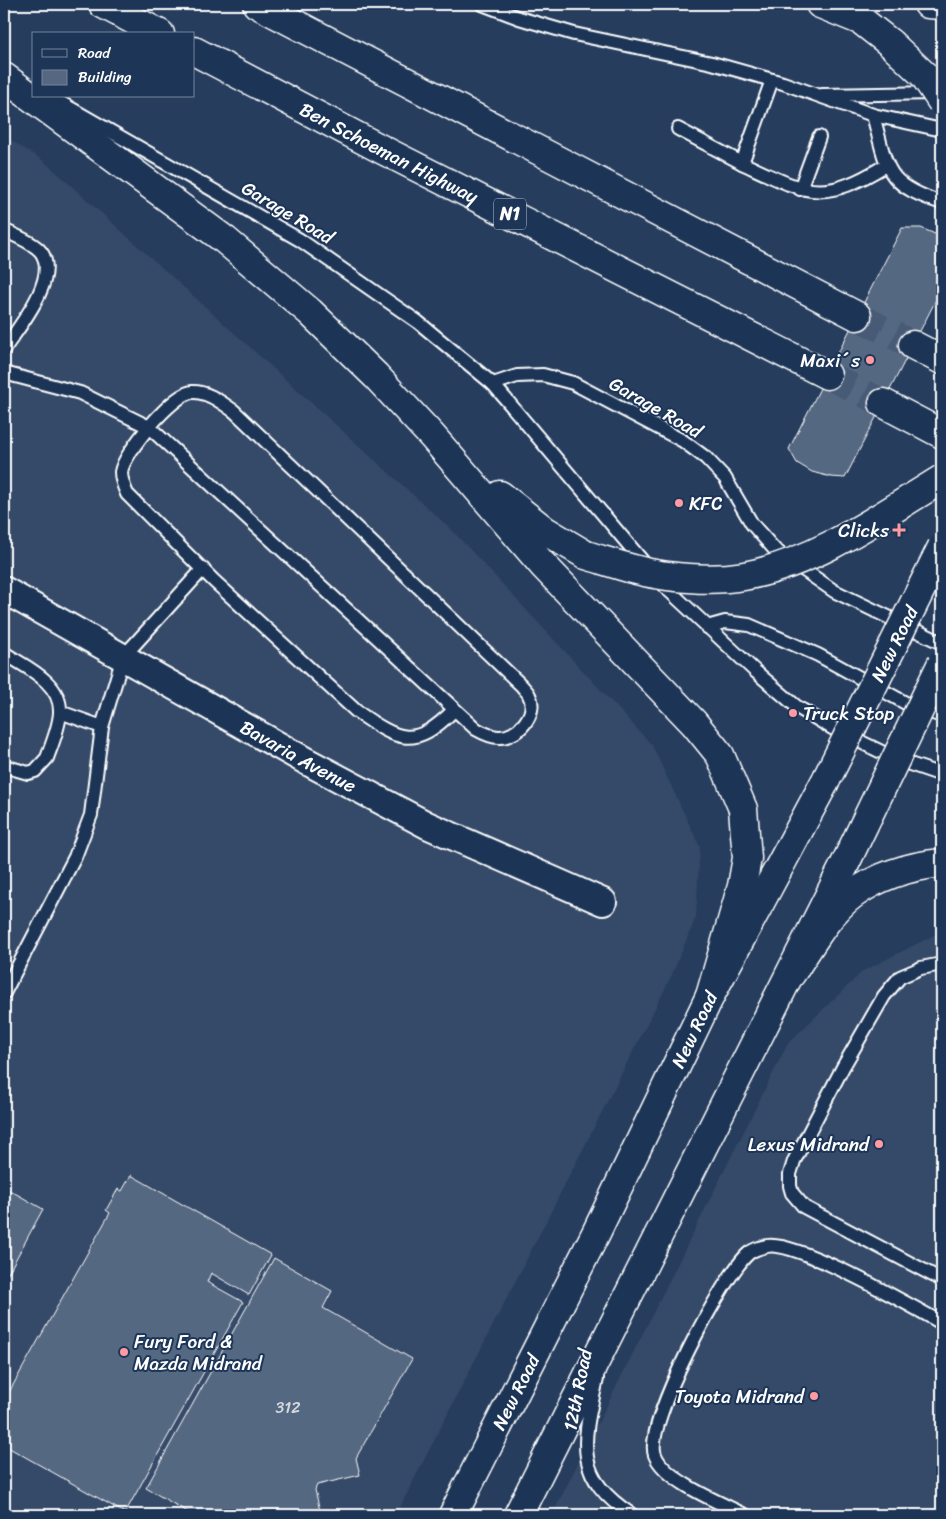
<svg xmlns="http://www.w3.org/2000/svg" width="946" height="1519" font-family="Sriracha,sans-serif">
<rect width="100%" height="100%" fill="#263d5e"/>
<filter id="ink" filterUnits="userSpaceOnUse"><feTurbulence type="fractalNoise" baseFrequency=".02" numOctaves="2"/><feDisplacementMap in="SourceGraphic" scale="10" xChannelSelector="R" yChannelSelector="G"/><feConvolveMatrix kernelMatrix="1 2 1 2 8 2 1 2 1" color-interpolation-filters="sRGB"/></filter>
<g filter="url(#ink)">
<g fill="#344a68">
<path d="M 4,136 L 44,161 L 451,529 L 652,745 L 700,847 L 696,917 L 671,977 L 396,1515 L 4,1515 Z"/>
<path d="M 942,931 L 942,1515 L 552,1515 L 788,1043 L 863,971 Z"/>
</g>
<g fill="#556781" stroke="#fff">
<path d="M 902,228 L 921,228 L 942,237 L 942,288 L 845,478 L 831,477 L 812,472 L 797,463 L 789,449 Z"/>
<path d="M 131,1175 L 271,1255 L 249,1295 L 211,1273 L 207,1282 L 243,1302 L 125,1513 L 4,1445 L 4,1401 L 110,1213 L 106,1210 L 118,1189 L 122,1191 Z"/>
<path d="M 4,1187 L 43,1209 L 4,1281 Z"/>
<path d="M 274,1258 L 332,1291 L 323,1308 L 412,1359 L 356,1458 L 360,1475 L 317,1485 L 315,1490 L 321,1515 L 193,1515 L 146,1488 Z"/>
</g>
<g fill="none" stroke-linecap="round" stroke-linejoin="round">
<g stroke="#475a76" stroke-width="28" stroke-dasharray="28 14" stroke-linecap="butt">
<path d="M 857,316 L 913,345"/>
<path d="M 827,375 L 883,403"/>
</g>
<defs>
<g id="service">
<path d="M 482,4 L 519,18 L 574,34 L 712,63 L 783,83 L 873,115 L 942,130"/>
<path d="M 772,80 L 742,163 C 807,193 821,205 886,165"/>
<path d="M 822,95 L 937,93"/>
<path d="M 49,96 L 300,240 L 418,322 L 493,384 L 661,583 L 755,671 L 797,707 L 834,729 L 898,760 L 942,775"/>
<path d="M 873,115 C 888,170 884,184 942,203"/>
<path d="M 678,129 L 742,163"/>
<path d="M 800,189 L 819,137"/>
<path d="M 4,230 C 15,236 33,242 41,252 C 60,278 18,328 4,349"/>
<path d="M 4,373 L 80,393 L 149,427 L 476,729 C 483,733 491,737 499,737 C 517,738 539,714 529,695 C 528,692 524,689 522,686 L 234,411 C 222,403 207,391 192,392 C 173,394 124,452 121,472 C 121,480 124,487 127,494 L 214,581 L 356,711 C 399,741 414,750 454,710"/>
<path d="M 493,384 L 517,376 L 543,375 L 573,383 L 683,441 L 706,458 L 725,478 L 752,524 L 775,550 L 834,591 L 942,643"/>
<path d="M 707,627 L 725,622 L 749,625 L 818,655 L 911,706 L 942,716"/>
<path d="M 4,653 C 25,667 62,682 60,713 C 59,728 52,744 47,758 L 35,771 L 28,773 L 4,766"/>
<path d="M 60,712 L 102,727"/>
<path d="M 942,964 L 921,968 L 900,977 L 884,996 L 843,1067 L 794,1161 L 790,1174 L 790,1186 L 792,1193 L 804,1207 L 942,1280"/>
<path d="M 4,993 L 75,857 L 91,815 L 102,727 L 123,657 L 203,569"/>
<path d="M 597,1379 C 583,1441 572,1476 632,1515"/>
<path d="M 745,1515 C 721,1503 665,1481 655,1455 C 643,1425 724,1274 749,1253 C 753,1250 762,1247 767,1246 C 797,1240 911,1306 942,1323"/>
</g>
<g id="minor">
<path id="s1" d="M 4,590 L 306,761 L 427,825 L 603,902"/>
</g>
<g id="secondary">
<path id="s2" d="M 453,1515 L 596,1233 L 710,996 L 827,778"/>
<path d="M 518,1515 L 844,866"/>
</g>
<g id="motorway">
<path d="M 103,4 L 160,34"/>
<path d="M 257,4 L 857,316"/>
<path d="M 820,4 L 862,21 L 890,43"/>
<path d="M 928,4 L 942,5"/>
<path id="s3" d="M 194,51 L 383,150 L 827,375"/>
<path d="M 4,77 L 225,240 L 310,312 L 376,376 L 432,436 L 542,564 L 694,723 L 720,755 L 743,809 L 747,858 L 742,886 L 710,996"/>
<path d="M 913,345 L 942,360"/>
<path d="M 883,403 L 942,434"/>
<path d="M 500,495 L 544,530 L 586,555"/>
<path d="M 791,974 C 809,948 827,914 852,895 C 878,876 911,866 942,863"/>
</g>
</defs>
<use href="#service" stroke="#fff" stroke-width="16"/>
<use href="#minor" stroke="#fff" stroke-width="30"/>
<use href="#secondary" stroke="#fff" stroke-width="31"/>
<use href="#motorway" stroke="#fff" stroke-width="31"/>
<use href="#service" stroke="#1d3557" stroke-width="12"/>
<use href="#minor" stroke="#1d3557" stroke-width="26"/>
<use href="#secondary" stroke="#1d3557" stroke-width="28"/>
<use href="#motorway" stroke="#1d3557" stroke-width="28"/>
<defs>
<g id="secondary-bridge">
<path id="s4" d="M 827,778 L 942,547"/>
<path d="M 844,866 L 942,663"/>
</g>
<g id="motorway-bridge">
<path d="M 890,43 L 924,75 L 942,102"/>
<path d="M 586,555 C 613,563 640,573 668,576 C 692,579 720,580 744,576 C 816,563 881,516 942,479"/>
</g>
</defs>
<use href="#secondary-bridge" stroke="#fff" stroke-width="31" stroke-linecap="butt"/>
<use href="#motorway-bridge" stroke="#fff" stroke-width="31" stroke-linecap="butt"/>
<use href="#secondary-bridge" stroke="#1d3557" stroke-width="28"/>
<use href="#motorway-bridge" stroke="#1d3557" stroke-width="28"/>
</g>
</g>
<g fill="#ff9aa2" stroke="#1d3557" stroke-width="2">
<circle cx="870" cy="360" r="5"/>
<circle cx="679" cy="503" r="5"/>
<path d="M896.5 522.5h5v5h5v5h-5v5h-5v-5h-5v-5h5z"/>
<circle cx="793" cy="713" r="5"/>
<circle cx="879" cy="1144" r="5"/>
<circle cx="124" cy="1352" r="5"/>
<circle cx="814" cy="1396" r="5"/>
</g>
<g text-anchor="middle" stroke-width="4" stroke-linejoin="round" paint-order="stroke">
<g font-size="16" fill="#d4d9e0">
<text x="288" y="1413">312</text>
</g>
<rect fill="#1d3557" stroke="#bbc2cd" stroke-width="1" x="494" y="198.5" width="32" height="31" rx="4"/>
<g font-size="18" font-weight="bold" fill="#fff">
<text x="510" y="220">N1</text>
</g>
<g font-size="19" fill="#fff" stroke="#1d3557">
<text dy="7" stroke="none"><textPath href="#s3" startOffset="220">Ben Schoeman Highway</textPath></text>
<text transform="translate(288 212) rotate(31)" y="7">Garage Road</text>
<text transform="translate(656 407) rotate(30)" y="7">Garage Road</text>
<text dy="7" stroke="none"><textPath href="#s4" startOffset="150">New Road</textPath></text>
<text dy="7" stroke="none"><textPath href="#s1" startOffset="338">Bavaria Avenue</textPath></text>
<text dy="7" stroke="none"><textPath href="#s2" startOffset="542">New Road</textPath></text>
<text transform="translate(577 1390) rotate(-79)" y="7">12th Road</text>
<text dy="7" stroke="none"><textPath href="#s2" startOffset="138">New Road</textPath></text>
</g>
<g font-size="19" fill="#fff" stroke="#1d3557" text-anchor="end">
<text x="860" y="367">Maxi´s</text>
<text x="689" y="510" text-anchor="start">KFC</text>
<text x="889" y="537">Clicks</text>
<text x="803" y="720" text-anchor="start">Truck Stop</text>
<text x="869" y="1151">Lexus Midrand</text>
<text x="134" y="1348" text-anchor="start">Fury Ford &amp;<tspan x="134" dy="22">Mazda Midrand</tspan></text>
<text x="804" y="1403">Toyota Midrand</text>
</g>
</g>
<rect width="946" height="1519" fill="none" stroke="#1d3557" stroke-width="20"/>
<rect x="10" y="10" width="926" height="1499" fill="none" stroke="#fff" stroke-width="2" filter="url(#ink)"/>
<rect x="32" y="32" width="162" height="65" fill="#1d3557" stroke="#77869a"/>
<rect x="42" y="49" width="25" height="8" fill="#1d3557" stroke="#77869a"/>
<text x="78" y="58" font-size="15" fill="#ffffff">Road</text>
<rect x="42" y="70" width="25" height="15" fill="#556781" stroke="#77869a"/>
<text x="78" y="82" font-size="15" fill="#ffffff">Building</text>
</svg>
